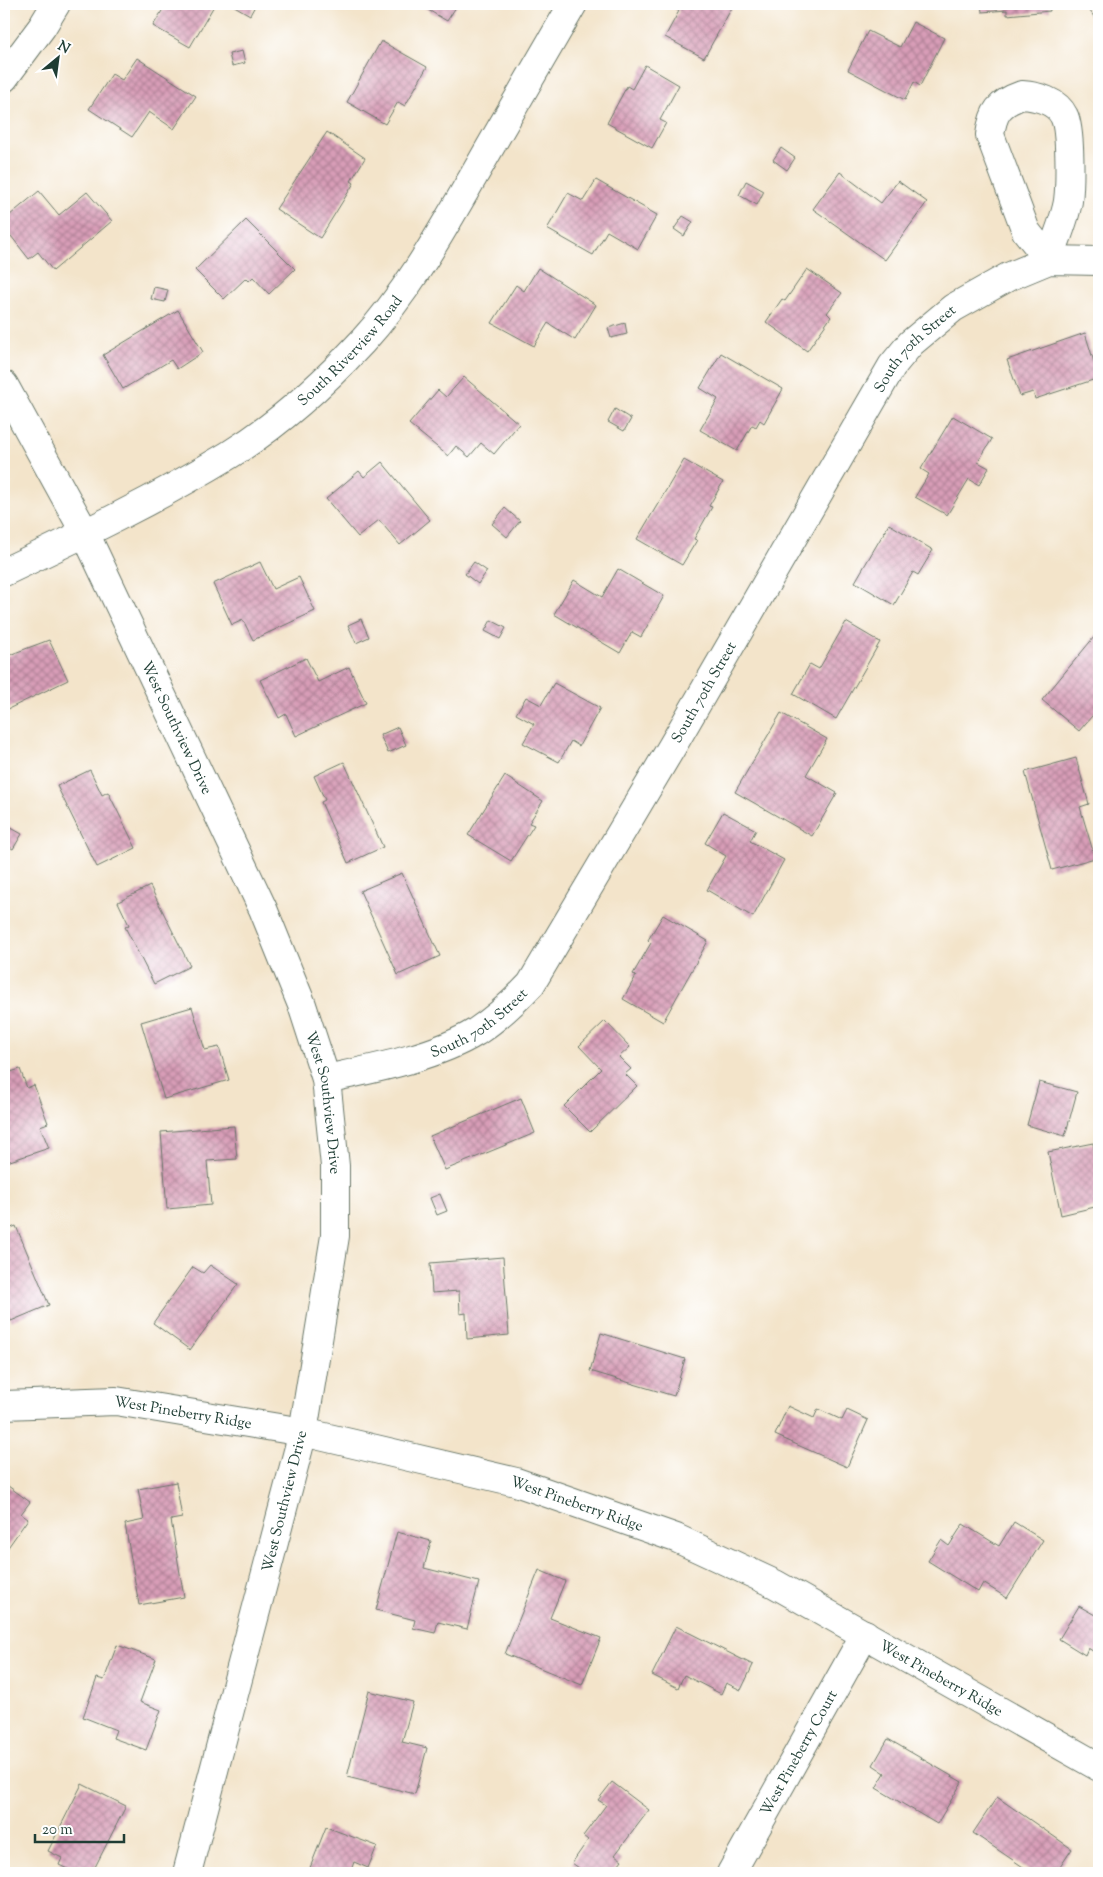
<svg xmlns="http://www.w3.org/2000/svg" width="1103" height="1877" font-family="'Sorts Mill Goudy',serif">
<defs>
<pattern id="building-cross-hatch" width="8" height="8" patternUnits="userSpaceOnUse" patternTransform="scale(1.25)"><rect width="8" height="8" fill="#d89db7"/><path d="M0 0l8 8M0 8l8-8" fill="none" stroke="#af8196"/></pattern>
</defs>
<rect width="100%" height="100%" fill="#fff"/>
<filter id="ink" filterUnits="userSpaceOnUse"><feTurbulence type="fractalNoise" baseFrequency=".02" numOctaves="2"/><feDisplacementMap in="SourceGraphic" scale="10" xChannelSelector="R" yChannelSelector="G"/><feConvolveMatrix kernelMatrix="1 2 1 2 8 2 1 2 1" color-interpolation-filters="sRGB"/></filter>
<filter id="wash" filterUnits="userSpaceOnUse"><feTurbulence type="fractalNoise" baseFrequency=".0096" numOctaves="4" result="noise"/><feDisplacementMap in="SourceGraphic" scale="20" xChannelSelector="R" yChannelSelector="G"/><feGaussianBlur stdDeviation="1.12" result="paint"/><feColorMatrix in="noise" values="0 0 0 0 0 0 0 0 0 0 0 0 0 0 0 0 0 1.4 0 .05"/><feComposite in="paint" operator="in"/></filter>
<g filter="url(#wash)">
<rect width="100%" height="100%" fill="#f3e4ca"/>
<g id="blocks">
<g fill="url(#building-cross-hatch)">
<path d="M 166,4 L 215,4 L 190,47 L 153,26 Z"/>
<path d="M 231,4 L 256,4 L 250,15 Z"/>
<path d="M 418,4 L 458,4 L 447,21 Z"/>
<path d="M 678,4 L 734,4 L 704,58 L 665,37 L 679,11 L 675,9 Z"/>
<path d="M 981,4 L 1049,4 L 1050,11 L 1007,15 L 1007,10 L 982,12 Z"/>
<path d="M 1099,5 L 1099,24 L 1090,11 Z"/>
<path d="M 913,22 L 944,38 L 920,86 L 914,82 L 905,100 L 848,70 L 868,31 L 900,47 Z"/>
<path d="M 381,41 L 427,67 L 405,106 L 398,102 L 385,124 L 347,102 Z"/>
<path d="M 242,51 L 245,63 L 232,66 L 229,54 Z"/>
<path d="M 137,58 L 196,96 L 174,129 L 149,112 L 132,137 L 89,109 L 112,74 L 122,80 Z"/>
<path d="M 645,65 L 679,85 L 660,120 L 666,123 L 652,148 L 607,123 L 627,86 L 632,89 Z"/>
<path d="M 327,132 L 365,158 L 351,181 L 354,183 L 320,238 L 276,209 Z"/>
<path d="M 781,148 L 795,158 L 787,170 L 773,160 Z"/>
<path d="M 840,172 L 881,203 L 898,181 L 927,202 L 885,260 L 813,209 Z"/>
<path d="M 596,180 L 657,215 L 638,249 L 607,231 L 593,255 L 547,229 L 568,193 L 583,201 Z"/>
<path d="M 746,181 L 764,191 L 757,205 L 739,195 Z"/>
<path d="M 39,191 L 59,215 L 87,192 L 112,221 L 53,271 L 38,252 L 29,259 L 4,227 L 4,220 Z"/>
<path d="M 683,216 L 693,222 L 684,236 L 674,229 Z"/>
<path d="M 246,220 L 295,269 L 269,294 L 253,277 L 249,281 L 246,278 L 224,299 L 195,270 Z"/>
<path d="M 538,268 L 596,305 L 575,340 L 548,323 L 534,346 L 492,323 L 516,285 L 524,291 Z"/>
<path d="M 807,269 L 842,293 L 827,313 L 831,317 L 807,351 L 766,322 L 782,299 L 785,301 Z"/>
<path d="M 154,287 L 168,290 L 165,302 L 151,299 Z"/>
<path d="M 178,310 L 203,352 L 177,369 L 171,360 L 123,389 L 103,355 Z"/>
<path d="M 625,323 L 627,334 L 611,338 L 608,328 Z"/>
<path d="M 1085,333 L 1099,378 L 1035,399 L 1033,392 L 1020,396 L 1007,360 Z"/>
<path d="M 721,353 L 783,389 L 764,423 L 760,420 L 756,427 L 752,425 L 737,451 L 700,430 L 718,399 L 700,388 Z"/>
<path d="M 464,377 L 519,424 L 494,454 L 481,443 L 469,457 L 456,446 L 448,456 L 409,424 L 438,390 L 446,397 Z"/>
<path d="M 615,409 L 631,419 L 624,431 L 608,422 Z"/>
<path d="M 953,416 L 992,439 L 978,462 L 989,468 L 979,485 L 969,479 L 947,515 L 915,497 L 929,474 L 921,469 Z"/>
<path d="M 684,460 L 723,482 L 709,506 L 712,507 L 694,539 L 697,540 L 682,565 L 637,539 Z"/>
<path d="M 382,462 L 430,520 L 400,545 L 379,520 L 358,537 L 326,499 L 359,471 L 364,477 Z"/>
<path d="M 505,508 L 520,521 L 507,537 L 492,524 Z"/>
<path d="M 889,524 L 933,550 L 918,575 L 913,572 L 894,605 L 855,582 Z"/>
<path d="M 260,562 L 273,589 L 299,577 L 315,611 L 253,640 L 243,620 L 232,625 L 213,584 Z"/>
<path d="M 474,562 L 487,571 L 478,584 L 465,574 Z"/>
<path d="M 618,569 L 664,596 L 641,637 L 632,632 L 620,653 L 554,614 L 574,580 L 602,597 Z"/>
<path d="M 361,619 L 369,637 L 356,643 L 348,625 Z"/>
<path d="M 491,620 L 506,628 L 500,639 L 485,631 Z"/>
<path d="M 846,622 L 880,642 L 836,719 L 793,694 L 810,664 L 819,669 Z"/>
<path d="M 1099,631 L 1099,708 L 1079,731 L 1042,700 Z"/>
<path d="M 49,640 L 68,680 L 4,711 L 4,657 Z"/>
<path d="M 306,658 L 318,682 L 349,667 L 366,703 L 296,736 L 286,714 L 279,718 L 260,680 Z"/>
<path d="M 554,683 L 600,708 L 579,746 L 571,741 L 559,762 L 523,743 L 534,724 L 516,714 L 526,697 L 541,705 Z"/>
<path d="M 781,713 L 827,739 L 806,775 L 837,793 L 812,836 L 735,792 Z"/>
<path d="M 398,727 L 406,745 L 388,753 L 380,735 Z"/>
<path d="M 1076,758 L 1089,804 L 1080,807 L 1095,858 L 1052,870 L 1025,772 Z"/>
<path d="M 344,762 L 383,847 L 348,863 L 321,802 L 325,800 L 314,776 Z"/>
<path d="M 90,770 L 102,795 L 108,792 L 136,848 L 97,867 L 57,786 Z"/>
<path d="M 505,776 L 543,801 L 529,823 L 534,825 L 511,861 L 468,835 Z"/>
<path d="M 723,812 L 756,830 L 750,841 L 784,860 L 753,917 L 707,890 L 726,856 L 705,843 Z"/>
<path d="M 4,824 L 22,834 L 13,849 L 4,844 Z"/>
<path d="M 402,873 L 440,956 L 398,975 L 360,891 Z"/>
<path d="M 150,886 L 190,966 L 154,984 L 125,927 L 129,925 L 118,902 Z"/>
<path d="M 663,915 L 708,941 L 663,1022 L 623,999 L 636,976 L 633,974 L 651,943 L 648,940 Z"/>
<path d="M 192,1007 L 205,1050 L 219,1047 L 229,1080 L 164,1099 L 141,1022 Z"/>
<path d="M 605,1021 L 630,1047 L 619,1057 L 631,1069 L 625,1074 L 637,1086 L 590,1132 L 564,1106 L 601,1069 L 579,1046 Z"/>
<path d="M 20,1069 L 27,1088 L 34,1085 L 48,1123 L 40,1126 L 49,1148 L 4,1163 L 4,1074 Z"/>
<path d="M 1039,1082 L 1077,1092 L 1065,1136 L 1027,1125 Z"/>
<path d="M 521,1098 L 535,1133 L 445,1170 L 430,1136 Z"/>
<path d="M 234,1126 L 237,1159 L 207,1161 L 211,1205 L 167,1209 L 161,1132 Z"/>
<path d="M 1093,1143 L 1099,1174 L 1099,1206 L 1061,1215 L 1048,1152 Z"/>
<path d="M 440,1194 L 447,1211 L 437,1215 L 430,1198 Z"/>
<path d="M 16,1226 L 49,1305 L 11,1321 L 4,1304 L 4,1231 Z"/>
<path d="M 503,1257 L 509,1335 L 467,1339 L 466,1313 L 460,1314 L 459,1291 L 432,1293 L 430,1263 Z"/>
<path d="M 210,1265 L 238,1284 L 190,1350 L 153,1323 L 193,1267 L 203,1273 Z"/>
<path d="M 601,1333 L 685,1359 L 674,1396 L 590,1371 Z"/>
<path d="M 788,1406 L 814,1418 L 818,1409 L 842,1420 L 847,1410 L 868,1420 L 847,1467 L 775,1435 Z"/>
<path d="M 176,1482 L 182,1518 L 171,1520 L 184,1597 L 139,1605 L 125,1524 L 144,1520 L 138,1489 Z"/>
<path d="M 4,1483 L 30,1502 L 21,1514 L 28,1519 L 4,1553 Z"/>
<path d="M 1014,1522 L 1043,1540 L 1007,1598 L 983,1583 L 978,1592 L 928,1561 L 941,1540 L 949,1546 L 963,1524 L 999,1546 Z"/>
<path d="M 397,1532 L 431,1541 L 424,1568 L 479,1582 L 467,1629 L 438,1622 L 435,1633 L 413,1628 L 415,1620 L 376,1610 Z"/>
<path d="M 539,1570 L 565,1581 L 550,1618 L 601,1638 L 582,1685 L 505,1654 Z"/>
<path d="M 1079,1606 L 1095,1615 L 1099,1607 L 1099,1655 L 1088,1648 L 1085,1655 L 1059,1639 Z"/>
<path d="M 676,1626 L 753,1665 L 741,1690 L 726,1683 L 721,1694 L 684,1675 L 678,1688 L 652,1675 Z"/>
<path d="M 117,1645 L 156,1659 L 140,1702 L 161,1710 L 146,1750 L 113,1738 L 116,1730 L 83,1717 L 97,1678 L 104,1680 Z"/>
<path d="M 369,1691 L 413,1702 L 402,1742 L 427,1748 L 415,1794 L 347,1777 Z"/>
<path d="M 888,1739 L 962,1782 L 937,1824 L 876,1788 L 885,1773 L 873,1765 Z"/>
<path d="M 612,1782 L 649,1810 L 615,1855 L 622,1860 L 612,1873 L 586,1873 L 572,1863 L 588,1840 L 583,1836 L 606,1805 L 598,1800 Z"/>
<path d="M 82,1784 L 126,1806 L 92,1873 L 76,1873 L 59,1865 L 62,1858 L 48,1851 Z"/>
<path d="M 997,1797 L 1072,1849 L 1056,1873 L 1032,1873 L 973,1833 Z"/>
<path d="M 326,1827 L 377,1846 L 368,1868 L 354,1862 L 350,1873 L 308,1873 Z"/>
</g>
</g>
</g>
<g filter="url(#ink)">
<use href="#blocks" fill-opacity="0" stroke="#697768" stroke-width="1"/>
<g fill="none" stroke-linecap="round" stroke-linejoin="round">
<defs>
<g id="minor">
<path d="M 4,78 L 42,27 L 56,4"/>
<path d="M 1022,95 C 1037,96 1057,101 1064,116 C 1071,130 1070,185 1068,201 C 1065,220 1055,241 1049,260 L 1026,231 L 990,135 C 993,112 999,103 1022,95 Z"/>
<path id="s1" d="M 4,385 L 85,533 L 263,909 L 302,1005 L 326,1079 L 335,1166 L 335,1236 L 303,1432 L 187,1873"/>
<path id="s2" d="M 4,572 C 80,536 157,499 229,455 C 278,425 323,384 362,342 C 407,293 440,234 473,177 C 506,119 540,61 573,4"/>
<path id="s3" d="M 326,1079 C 372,1069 436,1057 476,1032 C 497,1018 514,1002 531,984 L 673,745 L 892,366 L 911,343 L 953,308 L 1008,277 L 1049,260 L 1099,261"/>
<path id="s4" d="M 4,1405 L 116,1401 L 303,1432 L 516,1482 L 676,1538 L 775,1584 L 1099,1767"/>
<path id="s5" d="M 731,1873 L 865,1634"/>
</g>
</defs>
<use href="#minor" stroke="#697768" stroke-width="30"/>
<use href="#minor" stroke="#fff" stroke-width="28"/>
</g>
</g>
<g text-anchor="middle" stroke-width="5" stroke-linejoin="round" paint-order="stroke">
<g font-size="15" fill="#1f3d34" stroke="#fff">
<text dy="5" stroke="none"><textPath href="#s2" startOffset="414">South Riverview Road</textPath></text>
<text dy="5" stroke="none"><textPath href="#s3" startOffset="975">South 70th Street</textPath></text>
<text dy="5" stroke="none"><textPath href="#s3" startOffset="570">South 70th Street</textPath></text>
<text dy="5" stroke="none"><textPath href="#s1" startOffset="384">West Southview Drive</textPath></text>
<text dy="5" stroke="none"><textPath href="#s3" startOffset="165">South 70th Street</textPath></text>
<text dy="5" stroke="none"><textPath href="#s1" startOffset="789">West Southview Drive</textPath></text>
<text dy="5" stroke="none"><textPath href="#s4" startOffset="180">West Pineberry Ridge</textPath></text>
<text transform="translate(284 1501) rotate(-76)" y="5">West Southview Drive</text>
<text dy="5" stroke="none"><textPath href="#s4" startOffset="585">West Pineberry Ridge</textPath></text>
<text dy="5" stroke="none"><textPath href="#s4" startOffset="990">West Pineberry Ridge</textPath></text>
<text dy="5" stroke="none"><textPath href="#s5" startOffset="138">West Pineberry Court</textPath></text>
</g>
</g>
<rect width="1103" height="1877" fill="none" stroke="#fff" stroke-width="20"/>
<g transform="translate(58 58) rotate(29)" stroke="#ffffff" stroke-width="4" paint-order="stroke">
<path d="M0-4L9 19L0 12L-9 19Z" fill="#1f3d34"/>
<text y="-8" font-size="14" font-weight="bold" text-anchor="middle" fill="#1f3d34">N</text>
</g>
<path d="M35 1834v8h89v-8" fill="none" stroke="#1f3d34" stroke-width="2.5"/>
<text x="42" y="1834" font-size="15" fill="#1f3d34" stroke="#ffffff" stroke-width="4" paint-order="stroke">20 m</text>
</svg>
